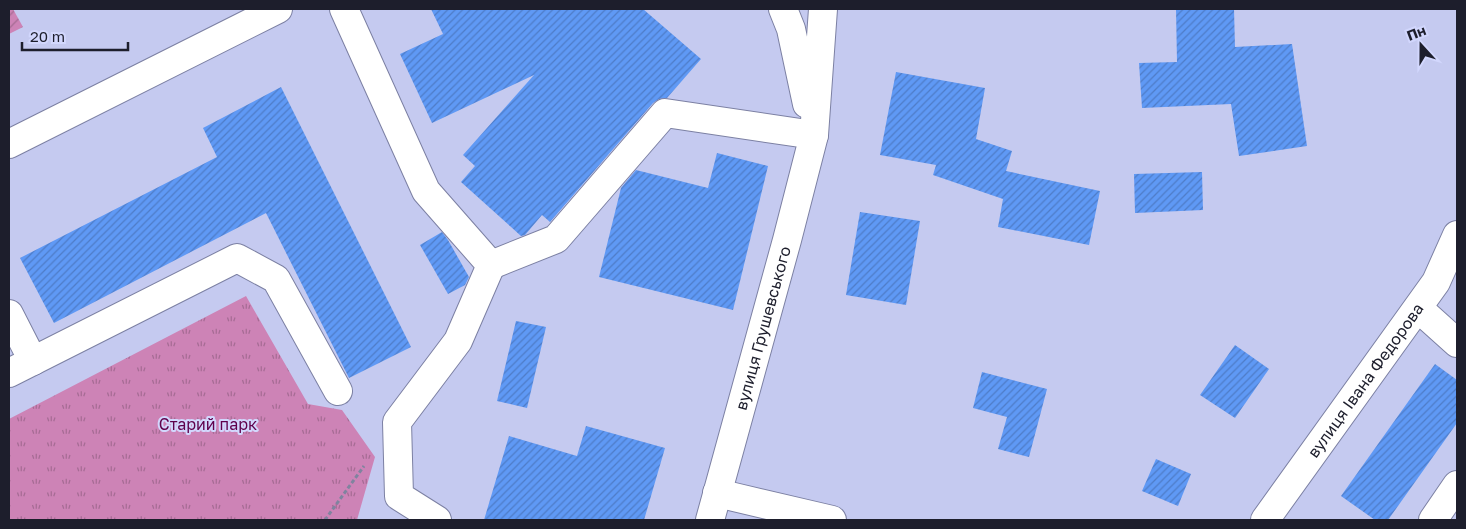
<svg xmlns="http://www.w3.org/2000/svg" width="1466" height="529" font-family="'Golos Text',sans-serif">
<defs>
<pattern id="park-tufts" width="24" height="20" patternUnits="userSpaceOnUse" patternTransform="scale(1.25)"><rect width="24" height="20" fill="#cd83b6"/><path d="M3 7l-1-3M5 7V3M7 7l1-3M15 17l-1-3M17 17v-4M19 17l1-3" fill="none" stroke="#a66b94"/></pattern>
<pattern id="garden-furrows" width="10" height="10" patternUnits="userSpaceOnUse" patternTransform="scale(1.25)"><rect width="10" height="10" fill="#cd83b6"/><path d="M-1 1l2-2M0 10L10 0M9 11l2-2" fill="none" stroke="#a66b94"/></pattern>
<pattern id="building-hatch" width="6" height="6" patternUnits="userSpaceOnUse" patternTransform="scale(1.25)"><rect width="6" height="6" fill="#5f99f5"/><path d="M-1 1l2-2M0 6l6-6M5 7l2-2" fill="none" stroke="#4e7cc7"/></pattern>
</defs>
<rect width="100%" height="100%" fill="#c5caf0"/>
<path fill="url(#park-tufts)" d="M 246,296 L 308,404 L 342,410 L 375,457 L 357,520 L 9,520 L 9,419 Z"/>
<path fill="url(#garden-furrows)" d="M 9,9 L 13,9 L 23,27 L 9,34 Z"/>
<g fill="url(#building-hatch)">
<path d="M 431,9 L 643,9 L 701,59 L 667,98 L 659,99 L 653,103 L 550,222 L 542,215 L 525,235 L 521,236 L 461,182 L 475,166 L 463,155 L 534,75 L 432,123 L 400,54 L 443,34 Z"/>
<path d="M 1176,9 L 1234,9 L 1235,47 L 1292,44 L 1307,146 L 1239,156 L 1231,104 L 1142,108 L 1139,63 L 1177,62 Z"/>
<path d="M 896,72 L 985,88 L 976,139 L 1012,151 L 1006,171 L 1100,191 L 1089,245 L 998,227 L 1003,199 L 933,175 L 936,165 L 880,155 Z"/>
<path d="M 281,87 L 411,347 L 349,378 L 266,213 L 54,323 L 20,258 L 217,157 L 203,128 Z"/>
<path d="M 717,153 L 768,166 L 733,310 L 599,277 L 621,188 L 636,170 L 708,188 Z"/>
<path d="M 1202,172 L 1203,210 L 1135,213 L 1134,174 Z"/>
<path d="M 860,212 L 920,221 L 906,305 L 846,295 Z"/>
<path d="M 442,232 L 448,240 L 469,277 L 465,285 L 448,294 L 420,245 Z"/>
<path d="M 516,321 L 546,327 L 527,408 L 497,401 Z"/>
<path d="M 1235,345 L 1269,369 L 1235,418 L 1200,395 Z"/>
<path d="M 1435,364 L 1457,380 L 1457,423 L 1388,520 L 1375,520 L 1341,496 Z"/>
<path d="M 982,372 L 1047,389 L 1029,457 L 998,449 L 1007,417 L 973,408 Z"/>
<path d="M 586,426 L 665,448 L 644,520 L 484,520 L 509,436 L 577,456 Z"/>
<path d="M 1156,459 L 1191,474 L 1178,506 L 1142,491 Z"/>
</g>
<g fill="none" stroke-linecap="round" stroke-linejoin="round">
<defs>
<g id="minor">
<path d="M 344,9 L 426,191 L 491,265 L 458,341 L 397,422 L 399,496 L 437,520"/>
<path d="M 491,265 L 556,239 L 665,113 L 814,135"/>
<path d="M 1418,308 L 1457,343"/>
<path d="M 9,314 L 33,361"/>
<path d="M 9,373 L 237,258 L 276,279 L 338,391"/>
<path d="M 717,493 L 832,520"/>
<path id="s1" d="M 1265,520 L 1436,282 L 1457,235"/>
<path d="M 1433,520 L 1457,485"/>
</g>
<g id="major">
<path d="M 783,9 L 791,29 L 807,104"/>
<path d="M 9,144 L 278,9"/>
<path id="s2" d="M 710,520 L 787,240 L 814,135 L 823,9"/>
</g>
</defs>
<use href="#minor" stroke="#7c80a3" stroke-width="30"/>
<use href="#major" stroke="#7c80a3" stroke-width="30"/>
<path stroke="#80839f" stroke-width="3" stroke-dasharray="4 2.5" stroke-linecap="butt" d="M 325,520 L 364,466"/>
<use href="#minor" stroke="#fff" stroke-width="28"/>
<use href="#major" stroke="#fff" stroke-width="28"/>
</g>
<g text-anchor="middle" stroke-width="4" stroke-linejoin="round" paint-order="stroke">
<g font-size="16" fill="#1d1e2c" stroke="#d2d7fd">
<text dy="6" stroke="none"><textPath href="#s2" startOffset="199">вулиця Грушевського</textPath></text>
<text dy="6" stroke="none"><textPath href="#s1" startOffset="172">вулиця Івана Федорова</textPath></text>
</g>
<g font-size="16" fill="#5f014c" stroke="#d2d7fd">
<text x="208" y="430">Старий парк</text>
</g>
</g>
<rect width="1466" height="529" fill="none" stroke="#1d1e2c" stroke-width="20"/>
<g transform="translate(1421 45) rotate(339)" stroke="#d2d7fd" stroke-width="4" paint-order="stroke">
<path d="M0-4L9 19L0 12L-9 19Z" fill="#1d1e2c"/>
<text y="-8" font-size="14" font-weight="bold" text-anchor="middle" fill="#1d1e2c">Пн</text>
</g>
<path d="M22 42v8h106v-8" fill="none" stroke="#1d1e2c" stroke-width="2.5"/>
<text x="30" y="42" font-size="15" fill="#1d1e2c" stroke="#d2d7fd" stroke-width="4" paint-order="stroke">20 m</text>
</svg>
